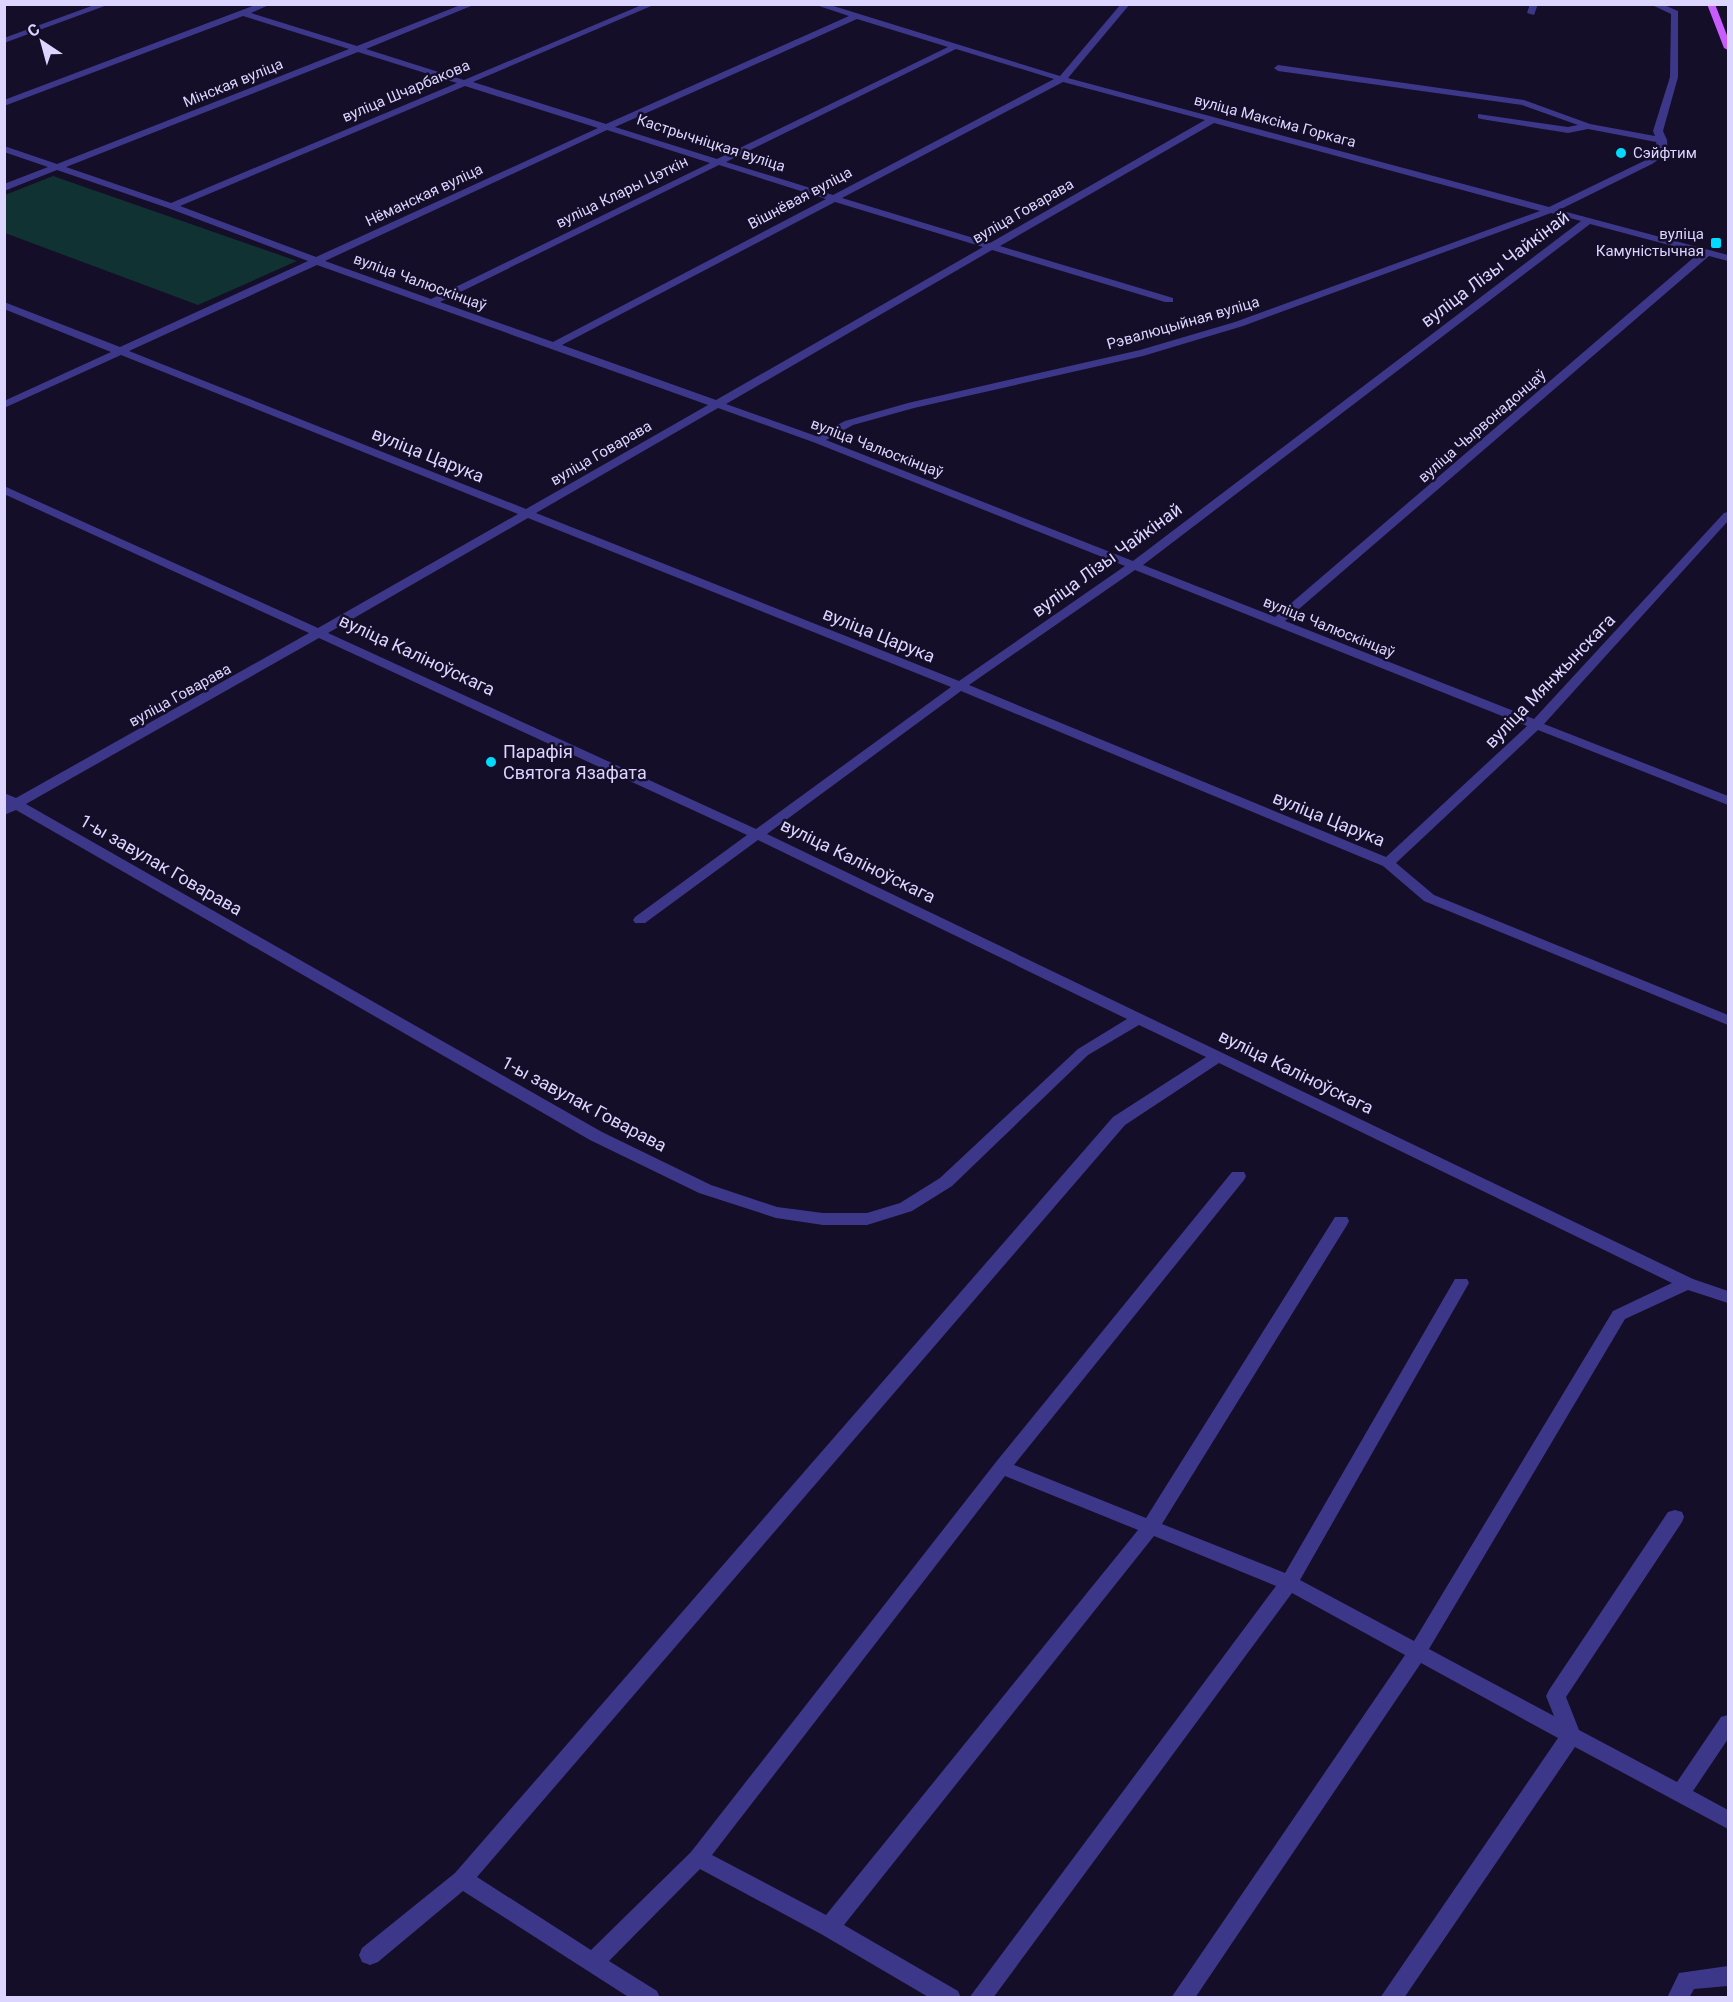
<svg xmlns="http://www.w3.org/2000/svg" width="1733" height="2002" font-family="Roboto,sans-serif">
<rect width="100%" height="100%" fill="#140e28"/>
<path fill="#113232" d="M 53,176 L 297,261 L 198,305 L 5,233 L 5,195 Z"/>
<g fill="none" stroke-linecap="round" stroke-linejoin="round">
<g fill="#3d3789" fill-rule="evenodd">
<path d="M 97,4 L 110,4 L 4,43 L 4,38 Z"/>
<path d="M 258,4 L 271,4 L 251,13 L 357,46 L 463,4 L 476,4 L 366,49 L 464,80 L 644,4 L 656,4 L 473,82 L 606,124 L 849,16 L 813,4 L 827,4 L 1060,76 L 1121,4 L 1130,4 L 1068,78 L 1549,207 L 1646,160 L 1658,152 L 1656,142 L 1588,129 L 1568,133 L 1481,119 L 1478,118 L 1478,114 L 1568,127 L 1578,125 L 1522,105 L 1278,71 L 1274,68 L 1278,65 L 1524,100 L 1590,124 L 1655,136 L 1653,131 L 1670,77 L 1671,14 L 1650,4 L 1662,4 L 1678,11 L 1678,77 L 1663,131 L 1667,140 L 1668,153 L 1652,164 L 1559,210 L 1728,255 L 1728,261 L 1709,256 L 1285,621 L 1534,719 L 1724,513 L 1728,512 L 1728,521 L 1544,724 L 1728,796 L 1728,805 L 1538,730 L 1396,863 L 1434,895 L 1728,1015 L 1728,1025 L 1424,901 L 1383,866 L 961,691 L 767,834 L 1693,1279 L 1728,1291 L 1728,1303 L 1688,1290 L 1625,1319 L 1429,1649 L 1554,1716 L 1546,1696 L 1549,1690 L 1668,1512 L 1675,1510 L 1682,1512 L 1684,1517 L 1682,1522 L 1566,1697 L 1579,1730 L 1677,1782 L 1721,1717 L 1728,1715 L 1728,1739 L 1693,1791 L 1728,1810 L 1728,1829 L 1575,1747 L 1404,1998 L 1380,1998 L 1558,1738 L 1421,1663 L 1195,1998 L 1171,1998 L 1405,1655 L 1292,1593 L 993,1998 L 969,1998 L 1276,1586 L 1154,1536 L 844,1925 L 958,1991 L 961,1998 L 930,1998 L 821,1934 L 700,1869 L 609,1961 L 657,1991 L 660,1998 L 630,1998 L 463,1891 L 378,1962 L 370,1965 L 362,1962 L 359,1955 L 362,1948 L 455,1873 L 1113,1117 L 1206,1057 L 1139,1025 L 1088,1055 L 952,1186 L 912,1211 L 867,1225 L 823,1225 L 776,1218 L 699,1193 L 590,1140 L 16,810 L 4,815 L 6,804 L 4,793 L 16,798 L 309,633 L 4,494 L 4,486 L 318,628 L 518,514 L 121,355 L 4,408 L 4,401 L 111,352 L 4,309 L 4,302 L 120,347 L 308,261 L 168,208 L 57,170 L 4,191 L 4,184 L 48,167 L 4,152 L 4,146 L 57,164 L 349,49 L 243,16 L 4,106 L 4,100 ZM 857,19 L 948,47 L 717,159 L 615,127 ZM 956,49 L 1054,79 L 833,195 L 726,162 ZM 358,52 L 457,83 L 171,203 L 66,167 ZM 1063,82 L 1205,120 L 990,243 L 842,198 ZM 465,86 L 598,128 L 316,257 L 180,206 ZM 1214,123 L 1540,211 L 1235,322 L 1140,350 L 908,403 L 845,421 L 816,436 L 726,404 L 992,250 L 1165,302 L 1173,302 L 1173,298 L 1000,246 ZM 607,130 L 710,163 L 431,299 L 325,261 ZM 719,165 L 826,199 L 553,342 L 440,302 ZM 835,202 L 983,247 L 716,400 L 562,345 ZM 1551,213 L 1581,221 L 1133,561 L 826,440 L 853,425 L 914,408 L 1143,356 L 1243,326 ZM 1590,224 L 1699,253 L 1275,617 L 1143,565 ZM 317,265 L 708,405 L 526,509 L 129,351 ZM 718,408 L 813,442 L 1125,566 L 959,681 L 536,513 ZM 528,518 L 951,687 L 756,829 L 328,633 ZM 1135,570 L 1527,726 L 1386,857 L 969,685 ZM 319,638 L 747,835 L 635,917 L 633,920 L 635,923 L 645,923 L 758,840 L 1127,1019 L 1078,1049 L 940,1178 L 900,1203 L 867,1213 L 823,1213 L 777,1207 L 711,1185 L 602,1132 L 26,804 ZM 1219,1063 L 1672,1283 L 1613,1311 L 1414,1641 L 1300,1580 L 1469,1283 L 1467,1279 L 1455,1279 L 1285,1573 L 1162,1524 L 1347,1225 L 1349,1221 L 1347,1217 L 1335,1217 L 1146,1518 L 1014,1465 L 1244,1180 L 1246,1176 L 1244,1172 L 1232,1172 L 996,1462 L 691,1852 L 591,1950 L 477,1877 L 1125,1125 ZM 1005,1476 L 1138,1530 L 826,1915 L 712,1855 Z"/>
<path d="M 1530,4 L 1538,4 L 1534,15 L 1527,13 Z"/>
<path d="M 1728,1966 L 1728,1986 L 1694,1989 L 1689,1998 L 1667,1998 L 1679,1973 Z"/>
</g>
<path fill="#c95cff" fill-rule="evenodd" d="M 1707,4 L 1715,4 L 1728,38 L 1728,50 L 1724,48 Z"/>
</g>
<g fill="#01dbff" stroke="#140e28" stroke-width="2">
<circle cx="1621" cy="153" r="6"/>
<rect x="1710" y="237" width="12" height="12" rx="3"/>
<circle cx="491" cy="762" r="6"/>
</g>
<g text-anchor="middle" stroke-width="5" stroke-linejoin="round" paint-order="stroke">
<g font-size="15" fill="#dcd5ff" stroke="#140e28">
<text transform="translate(233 83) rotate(-22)" y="5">Мінская вуліца</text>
<text transform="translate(406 91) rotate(-23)" y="5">вуліца Шчарбакова</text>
<text transform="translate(1275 121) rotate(15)" y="5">вуліца Максіма Горкага</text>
<text transform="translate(711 143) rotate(18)" y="5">Кастрычніцкая вуліца</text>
<text transform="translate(622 192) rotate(-26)" y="5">вуліца Клары Цэткін</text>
<text transform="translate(424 195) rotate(-25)" y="5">Нёманская вуліца</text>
<text transform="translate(800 198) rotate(-28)" y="5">Вішнёвая вуліца</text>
<text transform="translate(1023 211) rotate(-30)" y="5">вуліца Говарава</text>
<text transform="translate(420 282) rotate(20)" y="5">вуліца Чалюскінцаў</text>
<text transform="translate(1183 323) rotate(-16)" y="5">Рэвалюцыйная вуліца</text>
<text transform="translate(1482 426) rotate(-41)" y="5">вуліца Чырвонадонцаў</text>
<text transform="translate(877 448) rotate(21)" y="5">вуліца Чалюскінцаў</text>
<text transform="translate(601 453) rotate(-30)" y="5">вуліца Говарава</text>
<text transform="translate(1329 627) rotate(22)" y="5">вуліца Чалюскінцаў</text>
<text transform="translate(180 695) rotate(-29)" y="5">вуліца Говарава</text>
</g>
<g font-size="15" fill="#dcd5ff" stroke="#140e28" text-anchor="start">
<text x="1633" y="158">Сэйфтим</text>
<text x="1704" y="239" text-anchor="end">вуліца<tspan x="1704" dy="17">Камуністычная</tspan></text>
</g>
<g font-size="18" fill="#dcd5ff" stroke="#140e28">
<text transform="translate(1495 269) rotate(-37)" y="6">вуліца Лізы Чайкінай</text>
<text transform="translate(428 455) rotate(22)" y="6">вуліца Царука</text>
<text transform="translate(1107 560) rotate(-36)" y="6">вуліца Лізы Чайкінай</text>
<text transform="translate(879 635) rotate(22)" y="6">вуліца Царука</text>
<text transform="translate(417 655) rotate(25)" y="6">вуліца Каліноўскага</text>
<text transform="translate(1550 681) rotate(-46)" y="6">вуліца Мянжынскага</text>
<text transform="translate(1329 819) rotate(22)" y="6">вуліца Царука</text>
<text transform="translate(858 861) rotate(26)" y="6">вуліца Каліноўскага</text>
<text transform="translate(161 865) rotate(30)" y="6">1-ы завулак Говарава</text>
<text transform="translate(1296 1072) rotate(26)" y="6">вуліца Каліноўскага</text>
<text transform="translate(584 1104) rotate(28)" y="6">1-ы завулак Говарава</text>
</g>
<g font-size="18" fill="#dcd5ff" stroke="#140e28" text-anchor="start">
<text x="503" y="758">Парафія<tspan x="503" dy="21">Святога Язафата</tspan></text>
</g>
</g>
<rect width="1733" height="2002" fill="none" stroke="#dcd5ff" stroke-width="12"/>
<g transform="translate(42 42) rotate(324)" stroke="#140e28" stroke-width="4.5" paint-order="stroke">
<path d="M0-4.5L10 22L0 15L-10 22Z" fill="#dcd5ff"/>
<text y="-9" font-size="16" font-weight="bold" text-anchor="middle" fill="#dcd5ff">С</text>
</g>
</svg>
